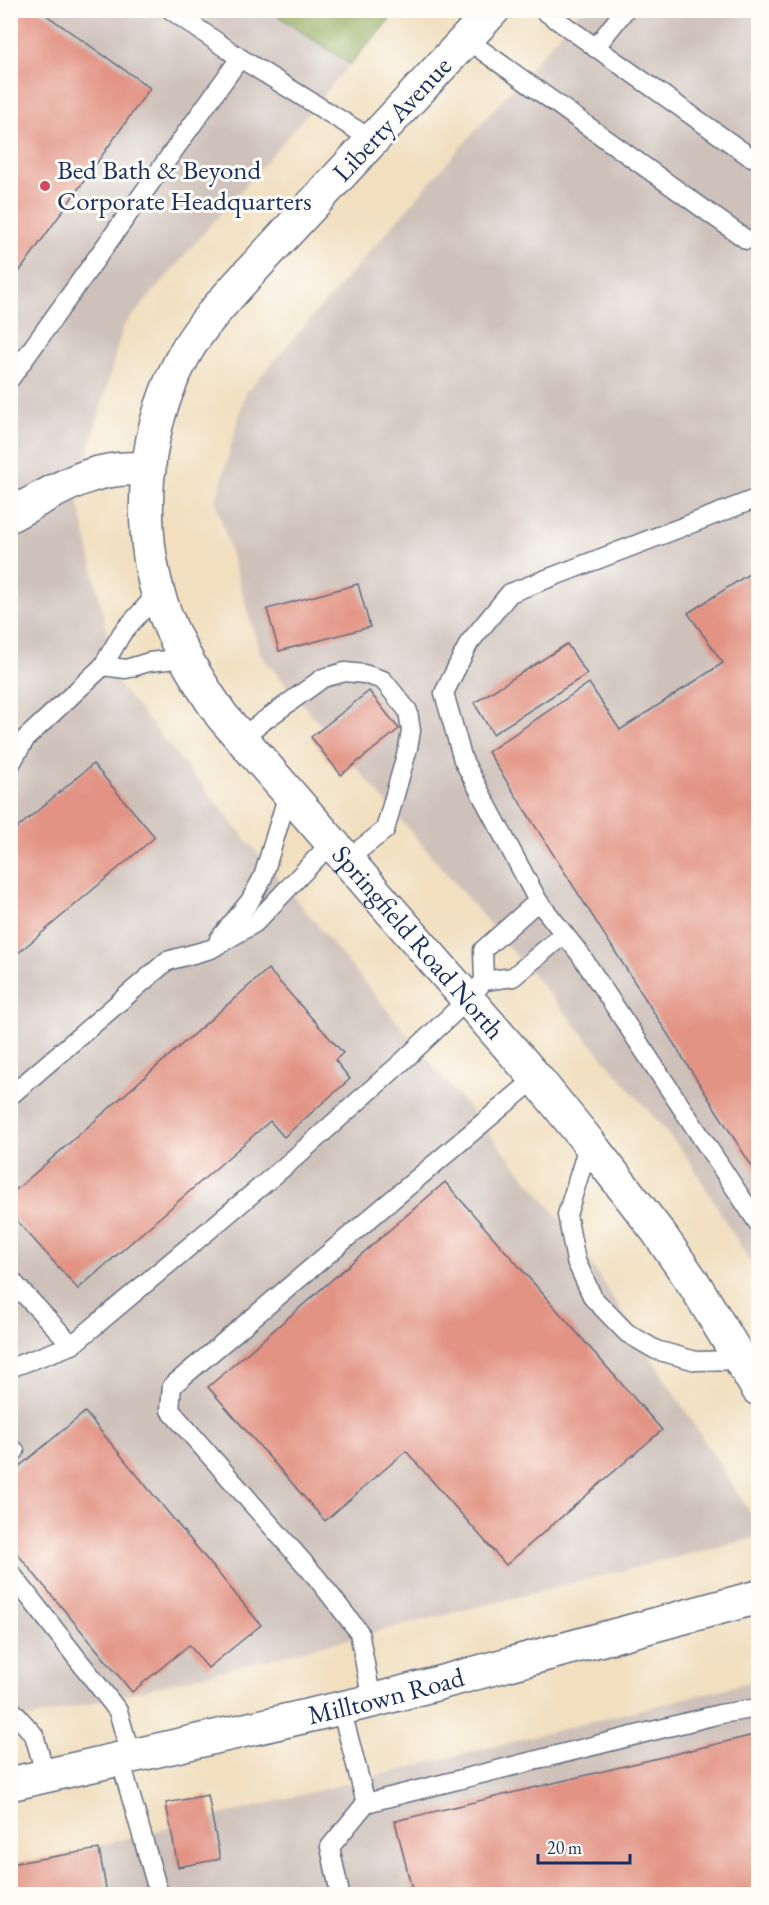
<svg xmlns="http://www.w3.org/2000/svg" width="769" height="1905" font-family="'EB Garamond',serif">
<rect width="100%" height="100%" fill="#fdfcf7"/>
<filter id="ink" filterUnits="userSpaceOnUse"><feTurbulence type="fractalNoise" baseFrequency=".0167" numOctaves="2"/><feDisplacementMap in="SourceGraphic" scale="12" xChannelSelector="R" yChannelSelector="G"/><feConvolveMatrix kernelMatrix="1 2 1 2 8 2 1 2 1" color-interpolation-filters="sRGB"/></filter>
<filter id="wash" filterUnits="userSpaceOnUse"><feTurbulence type="fractalNoise" baseFrequency=".008" numOctaves="4" result="noise"/><feDisplacementMap in="SourceGraphic" scale="24" xChannelSelector="R" yChannelSelector="G"/><feGaussianBlur stdDeviation="1.35" result="paint"/><feColorMatrix in="noise" values="0 0 0 0 0 0 0 0 0 0 0 0 0 0 0 0 0 1.4 0 .05"/><feComposite in="paint" operator="in"/></filter>
<g filter="url(#wash)">
<rect width="100%" height="100%" fill="#f1dfc0"/>
<g fill="#cec1ba">
<path d="M 10,11 L 271,11 L 350,64 L 123,327 L 77,495 L 118,684 L 573,1235 L 758,1525 L 758,1537 L 11,1723 Z"/>
<path d="M 580,11 L 758,11 L 758,1275 L 686,1155 L 260,654 L 216,502 L 245,394 Z"/>
<path d="M 758,1680 L 758,1894 L 11,1894 L 10,1868 Z"/>
</g>
<path fill="#92ac5e" stroke="#566e5e" stroke-width="1.5" d="M 271,11 L 397,11 L 350,64 Z"/>
<g id="blocks">
<g fill="#e29383">
<path d="M 10,10 L 39,10 L 150,88 L 10,285 Z"/>
<path d="M 758,568 L 758,1176 L 488,752 L 589,683 L 620,730 L 723,663 L 688,613 Z"/>
<path d="M 358,584 L 370,627 L 279,651 L 267,609 Z"/>
<path d="M 567,644 L 587,674 L 493,734 L 474,703 Z"/>
<path d="M 369,691 L 399,729 L 341,775 L 311,737 Z"/>
<path d="M 93,764 L 155,837 L 10,960 L 10,834 Z"/>
<path d="M 268,969 L 343,1053 L 335,1060 L 350,1079 L 284,1137 L 270,1121 L 78,1289 L 10,1213 L 10,1195 Z"/>
<path d="M 445,1182 L 662,1430 L 506,1565 L 406,1451 L 325,1521 L 208,1387 Z"/>
<path d="M 85,1412 L 261,1625 L 208,1668 L 189,1645 L 132,1692 L 10,1545 L 10,1474 Z"/>
<path d="M 758,1734 L 758,1894 L 413,1894 L 395,1821 Z"/>
<path d="M 208,1795 L 220,1859 L 178,1867 L 166,1803 Z"/>
<path d="M 99,1849 L 107,1894 L 10,1894 L 10,1864 Z"/>
</g>
</g>
</g>
<g filter="url(#ink)">
<use href="#blocks" fill-opacity="0" stroke="#666d80" stroke-width="1.5"/>
<g fill="none" stroke-linecap="round" stroke-linejoin="round">
<defs>
<g id="service">
<path d="M 171,10 L 240,58 L 373,140"/>
<path d="M 543,10 L 749,156 L 758,159"/>
<path d="M 466,39 L 747,240 L 758,238"/>
<path d="M 595,48 L 625,10"/>
<path d="M 10,379 L 240,58"/>
<path d="M 758,498 L 510,593 L 469,643 L 444,693 L 463,760 L 538,901 L 580,954 L 758,1223"/>
<path d="M 158,593 L 122,633 L 103,666 L 126,669 L 149,662 L 185,658"/>
<path d="M 240,738 L 323,678 L 345,672 L 364,674 L 383,680 L 408,711 L 411,731 L 408,748 L 385,830 L 346,860"/>
<path d="M 10,765 L 26,738 L 103,666"/>
<path d="M 219,939 L 250,901 L 263,877 L 288,794"/>
<path d="M 484,981 L 483,950 L 538,901"/>
<path d="M 10,1096 L 167,961 L 211,949 L 255,923 L 331,843"/>
<path d="M 589,1143 L 567,1215 L 576,1261 L 593,1298 L 627,1333 L 656,1350 L 696,1361 L 741,1360"/>
<path d="M 10,1279 L 72,1345"/>
<path d="M 10,1368 L 72,1345 L 290,1162 L 402,1062 L 467,1000 L 484,981 L 513,977 L 564,934"/>
<path d="M 10,1454 L 15,1451"/>
<path d="M 10,1572 L 118,1711 L 131,1756"/>
<path d="M 372,1701 L 359,1632 L 317,1578 L 170,1410 L 172,1386 L 536,1078"/>
<path d="M 10,1708 L 34,1735 L 46,1776"/>
<path d="M 120,1759 L 159,1894"/>
<path d="M 366,1803 L 720,1714 L 758,1708"/>
<path d="M 340,1894 L 330,1847 L 366,1803 L 341,1708"/>
</g>
<g id="minor">
<path d="M 10,515 C 56,491 95,462 149,470"/>
<path id="s1" d="M 10,1784 L 372,1701 L 758,1597"/>
</g>
<g id="tertiary">
<path id="s2" d="M 493,10 L 239,284 C 221,304 202,325 188,348 C 165,387 152,428 148,473 C 139,572 166,636 222,716 L 536,1078 L 589,1143 L 658,1232 L 696,1287 L 758,1389"/>
</g>
</defs>
<use href="#service" stroke="#666d80" stroke-width="21"/>
<use href="#minor" stroke="#666d80" stroke-width="36"/>
<use href="#tertiary" stroke="#666d80" stroke-width="36"/>
<use href="#service" stroke="#fff" stroke-width="18"/>
<use href="#minor" stroke="#fff" stroke-width="33"/>
<use href="#tertiary" stroke="#fff" stroke-width="33"/>
</g>
</g>
<circle fill="#d1495b" stroke="#fdfcf7" stroke-width="2" cx="45" cy="186" r="6"/>
<g text-anchor="middle" stroke-width="6" stroke-linejoin="round" paint-order="stroke">
<g font-size="27" fill="#1b2f5e" stroke="#fdfcf7">
<text transform="translate(392 119) rotate(-47)" y="9">Liberty Avenue</text>
<text dy="9" stroke="none"><textPath href="#s2" startOffset="1148">Springfield Road North</textPath></text>
<text dy="9" stroke="none"><textPath href="#s1" startOffset="386">Milltown Road</textPath></text>
</g>
<g font-size="27" fill="#1b2f5e" stroke="#fdfcf7" text-anchor="start">
<text x="57" y="179">Bed Bath &amp; Beyond<tspan x="57" dy="31">Corporate Headquarters</tspan></text>
</g>
</g>
<rect width="769" height="1905" fill="none" stroke="#fdfcf7" stroke-width="36"/>
<path d="M538 1854v9h92v-9" fill="none" stroke="#1b2f5e" stroke-width="3"/>
<text x="547" y="1854" font-size="18" fill="#1b2f5e" stroke="#fdfcf7" stroke-width="4.5" paint-order="stroke">20 m</text>
</svg>
